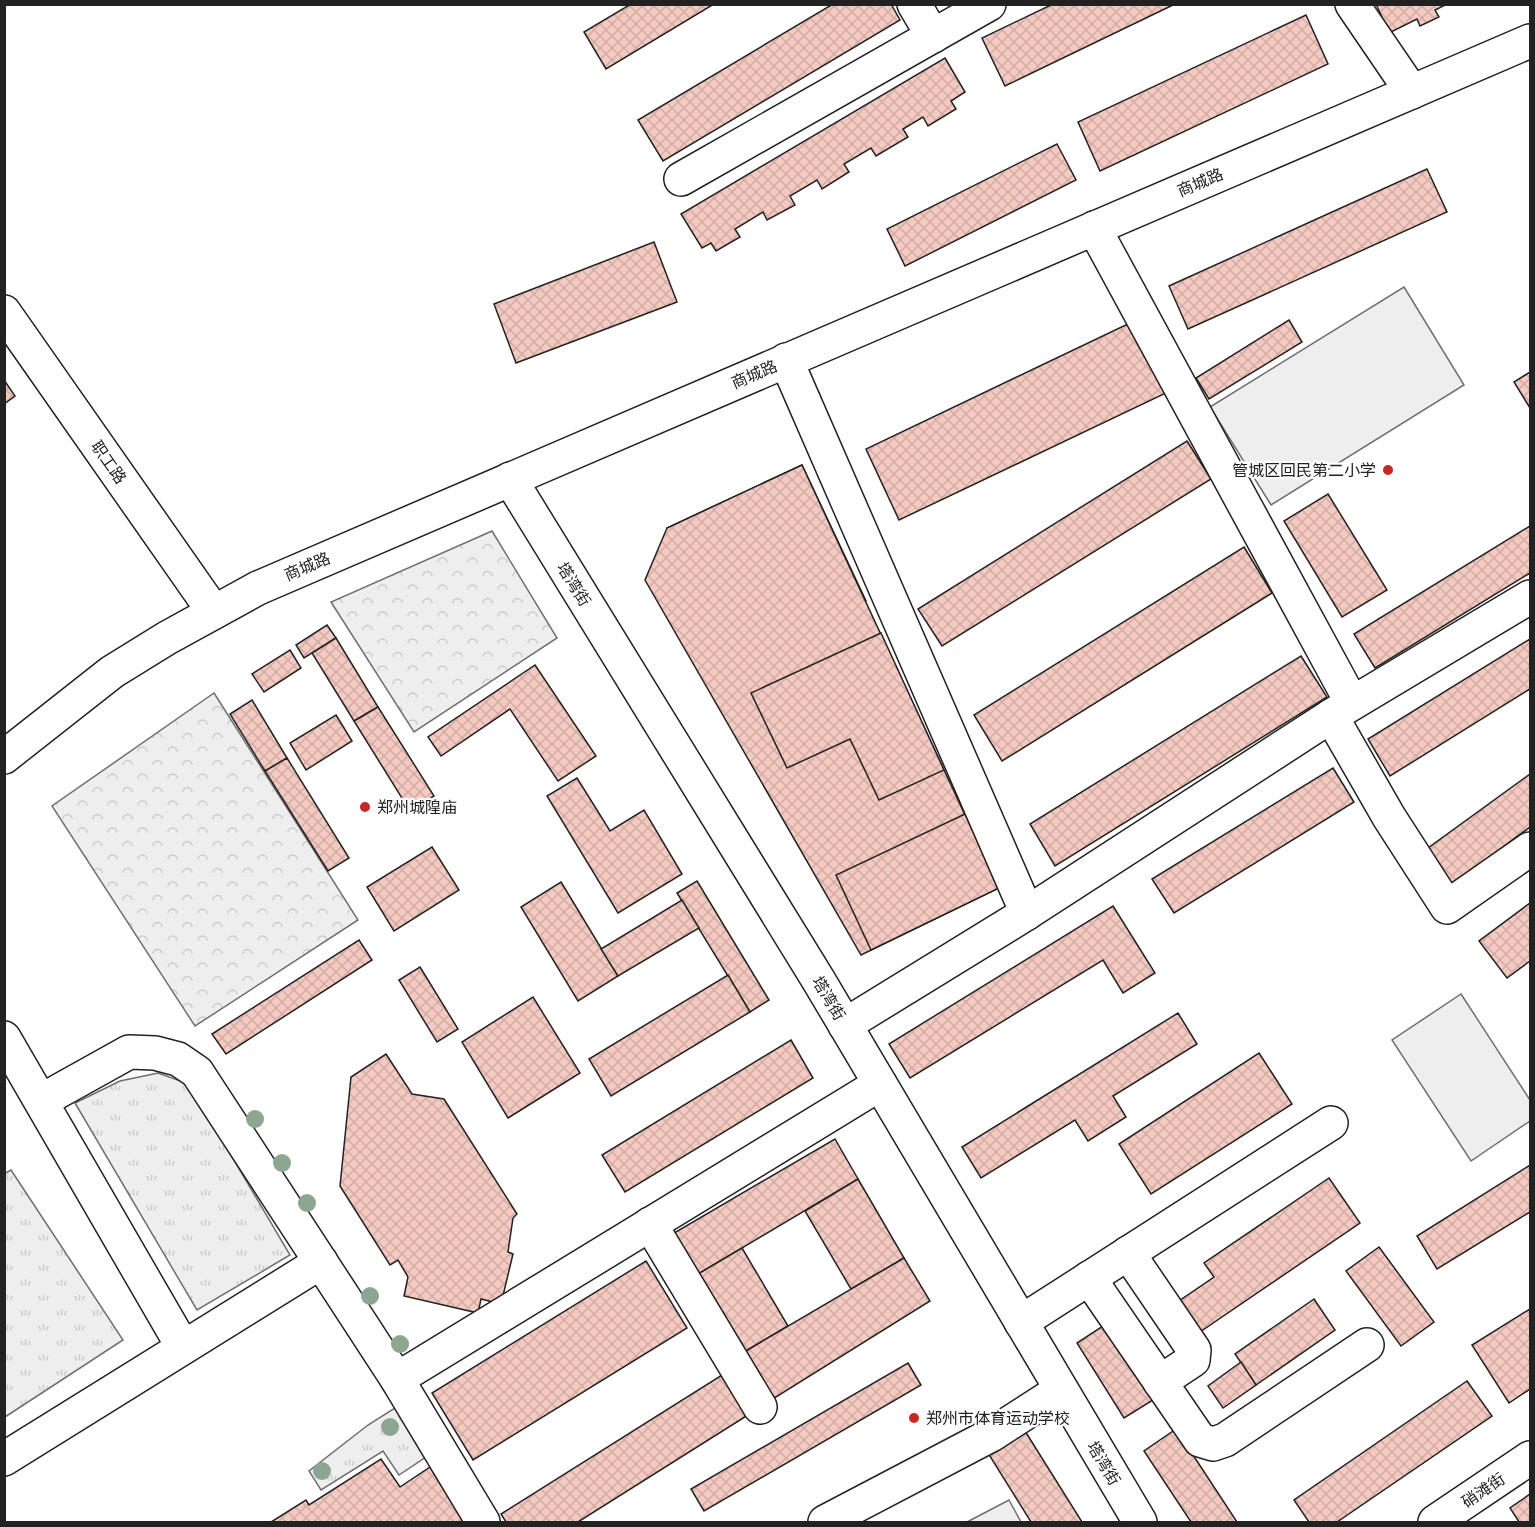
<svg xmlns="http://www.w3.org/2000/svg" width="1535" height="1527" font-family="Commissioner,'Noto Sans SC',sans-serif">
<defs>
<pattern id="grass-tufts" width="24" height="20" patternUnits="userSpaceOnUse" patternTransform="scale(1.5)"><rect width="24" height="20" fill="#eee"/><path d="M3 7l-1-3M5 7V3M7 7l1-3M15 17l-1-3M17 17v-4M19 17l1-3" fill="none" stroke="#ccc"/></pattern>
<pattern id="park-crowns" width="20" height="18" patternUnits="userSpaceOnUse" patternTransform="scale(1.5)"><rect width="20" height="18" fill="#eee"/><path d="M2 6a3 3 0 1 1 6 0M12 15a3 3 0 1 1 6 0" fill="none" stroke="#ccc"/></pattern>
<pattern id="building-cross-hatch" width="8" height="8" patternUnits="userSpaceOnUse" patternTransform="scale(1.5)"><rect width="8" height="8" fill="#f3c9c0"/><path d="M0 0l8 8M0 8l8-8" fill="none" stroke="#d0aca5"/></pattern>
</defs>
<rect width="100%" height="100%" fill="#fff"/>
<g fill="url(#grass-tufts)" stroke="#6f6f6f" stroke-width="1.5">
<path d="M 158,1073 L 189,1084 L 290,1255 L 197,1310 L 75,1103 L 120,1081 Z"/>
<path d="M 11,1170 L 123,1340 L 5,1417 L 4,1174 Z"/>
<path d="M 398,1406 L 429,1455 L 399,1475 L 383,1451 L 321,1490 L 309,1471 L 368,1425 Z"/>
</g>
<g fill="url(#park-crowns)" stroke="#6f6f6f" stroke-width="1.5">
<path d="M 492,531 L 557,638 L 414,732 L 331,602 Z"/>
<path d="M 214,693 L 358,920 L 195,1026 L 52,806 Z"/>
</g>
<g fill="#eee" stroke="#6f6f6f" stroke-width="1.5">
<path d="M 1404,287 L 1464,385 L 1271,505 L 1210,407 Z"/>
<path d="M 1461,994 L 1530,1100 L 1530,1121 L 1471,1161 L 1392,1040 Z"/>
<path d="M 1009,1500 L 1021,1522 L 967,1522 Z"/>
</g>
<g fill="url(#building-cross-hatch)" stroke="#222" stroke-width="1.5">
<path d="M 631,4 L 714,4 L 606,69 L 584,32 Z"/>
<path d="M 833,4 L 891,4 L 900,20 L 663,161 L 638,120 Z"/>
<path d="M 1053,4 L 1175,4 L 1005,86 L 982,38 Z"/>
<path d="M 1376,4 L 1447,4 L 1435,10 L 1439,17 L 1420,26 L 1417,19 L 1389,33 Z"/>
<path d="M 1306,15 L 1328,64 L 1100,171 L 1078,122 Z"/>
<path d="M 945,58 L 965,92 L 951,101 L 956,109 L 928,126 L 923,117 L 903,129 L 908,137 L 876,156 L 871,148 L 844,164 L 849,172 L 822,189 L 817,180 L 790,196 L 795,205 L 767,220 L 763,212 L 735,229 L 740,237 L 716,251 L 711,243 L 702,248 L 681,214 Z"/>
<path d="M 1057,144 L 1076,180 L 905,266 L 887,229 Z"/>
<path d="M 1427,169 L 1447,212 L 1188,329 L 1169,286 Z"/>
<path d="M 654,242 L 677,302 L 516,363 L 494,304 Z"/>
<path d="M 1289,320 L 1302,342 L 1209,399 L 1196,378 Z"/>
<path d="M 1132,322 L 1166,393 L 899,520 L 866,449 Z"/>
<path d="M 1530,372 L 1530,408 L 1514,382 Z"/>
<path d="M 4,380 L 15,396 L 4,404 Z"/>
<path d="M 1187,441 L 1211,479 L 942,646 L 918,609 Z"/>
<path d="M 802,465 L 866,601 L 798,634 L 764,562 L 698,594 L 667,528 Z"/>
<path d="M 802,465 L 999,888 L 861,955 L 645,580 L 667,528 Z"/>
<path d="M 1328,494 L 1387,590 L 1342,617 L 1284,521 Z"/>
<path d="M 1530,526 L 1530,573 L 1375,668 L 1354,634 Z"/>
<path d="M 1244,547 L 1272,593 L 1002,761 L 974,715 Z"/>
<path d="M 327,625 L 336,638 L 304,658 L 296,645 Z"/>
<path d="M 881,633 L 944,770 L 879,800 L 850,739 L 787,768 L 751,693 Z"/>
<path d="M 336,638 L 378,707 L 354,721 L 312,653 Z"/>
<path d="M 1530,639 L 1530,689 L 1390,776 L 1368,739 Z"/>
<path d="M 290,650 L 301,668 L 264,692 L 252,674 Z"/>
<path d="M 1301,656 L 1327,697 L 1055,866 L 1030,824 Z"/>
<path d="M 535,665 L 596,756 L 558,781 L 510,709 L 441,756 L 428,737 Z"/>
<path d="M 252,700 L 287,758 L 265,771 L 230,714 Z"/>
<path d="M 378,707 L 434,796 L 410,811 L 354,721 Z"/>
<path d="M 336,715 L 352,741 L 306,770 L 290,743 Z"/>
<path d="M 287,758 L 349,858 L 328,871 L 265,771 Z"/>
<path d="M 1333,768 L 1354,802 L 1174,913 L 1152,879 Z"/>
<path d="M 1530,774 L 1530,827 L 1449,887 L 1424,851 Z"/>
<path d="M 577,778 L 610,831 L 644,810 L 682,874 L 618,913 L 547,796 Z"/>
<path d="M 965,814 L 999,888 L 871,950 L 836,875 Z"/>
<path d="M 432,847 L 459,890 L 394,931 L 367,887 Z"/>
<path d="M 697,881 L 769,1000 L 750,1012 L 677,893 Z"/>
<path d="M 561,882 L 618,976 L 578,1001 L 521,907 Z"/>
<path d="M 682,900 L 699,928 L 618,976 L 601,949 Z"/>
<path d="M 1530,903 L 1530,961 L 1507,978 L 1479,941 Z"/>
<path d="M 1113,906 L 1155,973 L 1123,993 L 1103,960 L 910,1078 L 889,1044 Z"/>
<path d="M 359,940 L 372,960 L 226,1054 L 212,1034 Z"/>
<path d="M 420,967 L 458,1029 L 437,1042 L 399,980 Z"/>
<path d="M 728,975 L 750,1012 L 611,1096 L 589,1059 Z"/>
<path d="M 533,997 L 580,1073 L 508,1118 L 462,1042 Z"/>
<path d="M 1178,1013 L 1197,1044 L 1113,1096 L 1126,1117 L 1088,1141 L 1075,1120 L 981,1178 L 962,1147 Z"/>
<path d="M 791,1040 L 813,1078 L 625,1192 L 602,1155 Z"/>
<path d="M 1259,1053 L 1292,1104 L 1151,1194 L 1119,1144 Z"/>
<path d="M 386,1054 L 412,1094 L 444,1099 L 517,1214 L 513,1218 L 508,1252 L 513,1254 L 501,1304 L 481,1299 L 478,1313 L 404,1296 L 408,1277 L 398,1260 L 390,1265 L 340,1186 L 351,1077 Z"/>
<path d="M 835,1139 L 858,1179 L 693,1277 L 669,1236 Z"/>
<path d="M 1530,1165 L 1530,1212 L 1437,1269 L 1417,1236 Z"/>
<path d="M 1329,1178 L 1360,1223 L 1197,1334 L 1176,1303 L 1214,1277 L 1204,1263 Z"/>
<path d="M 858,1179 L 904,1258 L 851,1289 L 805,1211 Z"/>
<path d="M 1379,1247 L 1434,1322 L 1401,1346 L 1346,1271 Z"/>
<path d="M 742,1248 L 788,1326 L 739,1355 L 693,1277 Z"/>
<path d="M 904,1258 L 930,1301 L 768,1402 L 739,1355 Z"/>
<path d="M 646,1261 L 687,1328 L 473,1460 L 432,1393 Z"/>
<path d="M 1314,1299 L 1335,1330 L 1256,1385 L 1235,1354 Z"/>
<path d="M 1530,1309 L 1530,1389 L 1509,1403 L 1472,1345 Z"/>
<path d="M 1106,1324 L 1153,1400 L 1124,1418 L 1077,1343 Z"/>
<path d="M 1241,1362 L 1256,1385 L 1223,1408 L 1208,1386 Z"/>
<path d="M 908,1363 L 921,1385 L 704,1511 L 691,1489 Z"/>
<path d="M 722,1375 L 748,1415 L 578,1522 L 506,1522 L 501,1514 Z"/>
<path d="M 1467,1381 L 1492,1416 L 1337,1522 L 1309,1522 L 1294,1500 Z"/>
<path d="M 1176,1429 L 1237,1522 L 1191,1522 L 1144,1451 Z"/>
<path d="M 1025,1431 L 1082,1522 L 1031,1522 L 988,1453 Z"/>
<path d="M 381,1459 L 400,1487 L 430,1467 L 465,1522 L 271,1522 L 306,1500 L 309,1505 Z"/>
<path d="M 1530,1494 L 1530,1522 L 1519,1522 L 1510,1508 Z"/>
</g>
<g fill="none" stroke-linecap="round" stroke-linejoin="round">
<defs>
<g id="minor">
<path d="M 914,4 L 933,36"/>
<path d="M 1352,4 L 1412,92"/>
<path d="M 681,179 L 989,4"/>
<path d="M 1094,228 L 1352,703"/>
<path d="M 4,312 L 214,612"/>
<path d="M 786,360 L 1027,913"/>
<path d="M 510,479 L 819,981 L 1140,1522"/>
<path d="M 1331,716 L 1389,817 L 1447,907 L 1530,849"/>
<path d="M 4,757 L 112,672 L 167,638 L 258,588 L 1530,41"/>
<path d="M 845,1025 L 1027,913 L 1331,716 L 1530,597"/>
<path d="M 4,1038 L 183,1347"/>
<path d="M 41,1101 L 129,1052 L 155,1053 L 178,1059 L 197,1072 L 397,1379 L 483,1522"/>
<path d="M 650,1224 L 760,1407"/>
<path d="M 1128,1253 L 1194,1350 L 1193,1360 L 1160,1382"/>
<path d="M 1089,1278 L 1200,1440 L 1213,1444 L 1225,1440 L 1367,1345"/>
<path d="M 1021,1322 L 1331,1123"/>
<path d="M 397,1379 L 880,1084"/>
<path d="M 4,1459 L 321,1262"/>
<path d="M 825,1522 L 991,1435 L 1061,1390"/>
<path d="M 1435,1522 L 1530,1458"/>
</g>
</defs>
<use href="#minor" stroke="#222" stroke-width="36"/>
<use href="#minor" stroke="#fff" stroke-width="33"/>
</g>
<g fill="#8da692">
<circle cx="255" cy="1119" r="9"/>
<circle cx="282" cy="1163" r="9"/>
<circle cx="307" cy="1203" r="9"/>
<circle cx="370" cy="1296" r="9"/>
<circle cx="400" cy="1344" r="9"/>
<circle cx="390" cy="1427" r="9"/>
<circle cx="322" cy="1471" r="9"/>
</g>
<g fill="#c62828" stroke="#fff" stroke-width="2">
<circle cx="1388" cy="470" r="6"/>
<circle cx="365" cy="807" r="6"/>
<circle cx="914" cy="1418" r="6"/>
</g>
<g text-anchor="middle" stroke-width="4.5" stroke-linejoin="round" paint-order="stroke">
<g font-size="16" fill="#222" stroke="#fff">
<text transform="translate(1200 182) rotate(-23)" y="6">商城路</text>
<text transform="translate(754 374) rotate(-23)" y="6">商城路</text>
<text transform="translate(109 462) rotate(55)" y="6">职工路</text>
<text transform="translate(307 566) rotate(-23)" y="6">商城路</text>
<text transform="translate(574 584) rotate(58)" y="6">塔湾街</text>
<text transform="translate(829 998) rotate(59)" y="6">塔湾街</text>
<text transform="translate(1104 1463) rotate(59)" y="6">塔湾街</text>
<text transform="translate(1483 1490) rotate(-34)" y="6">硝滩街</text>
</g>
<g font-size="16" fill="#222" stroke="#fff" text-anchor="start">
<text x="1376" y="476" text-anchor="end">管城区回民第二小学</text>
<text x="377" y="813">郑州城隍庙</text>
<text x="926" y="1424">郑州市体育运动学校</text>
</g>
</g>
<rect width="1535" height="1527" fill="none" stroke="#222222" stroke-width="12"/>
</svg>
